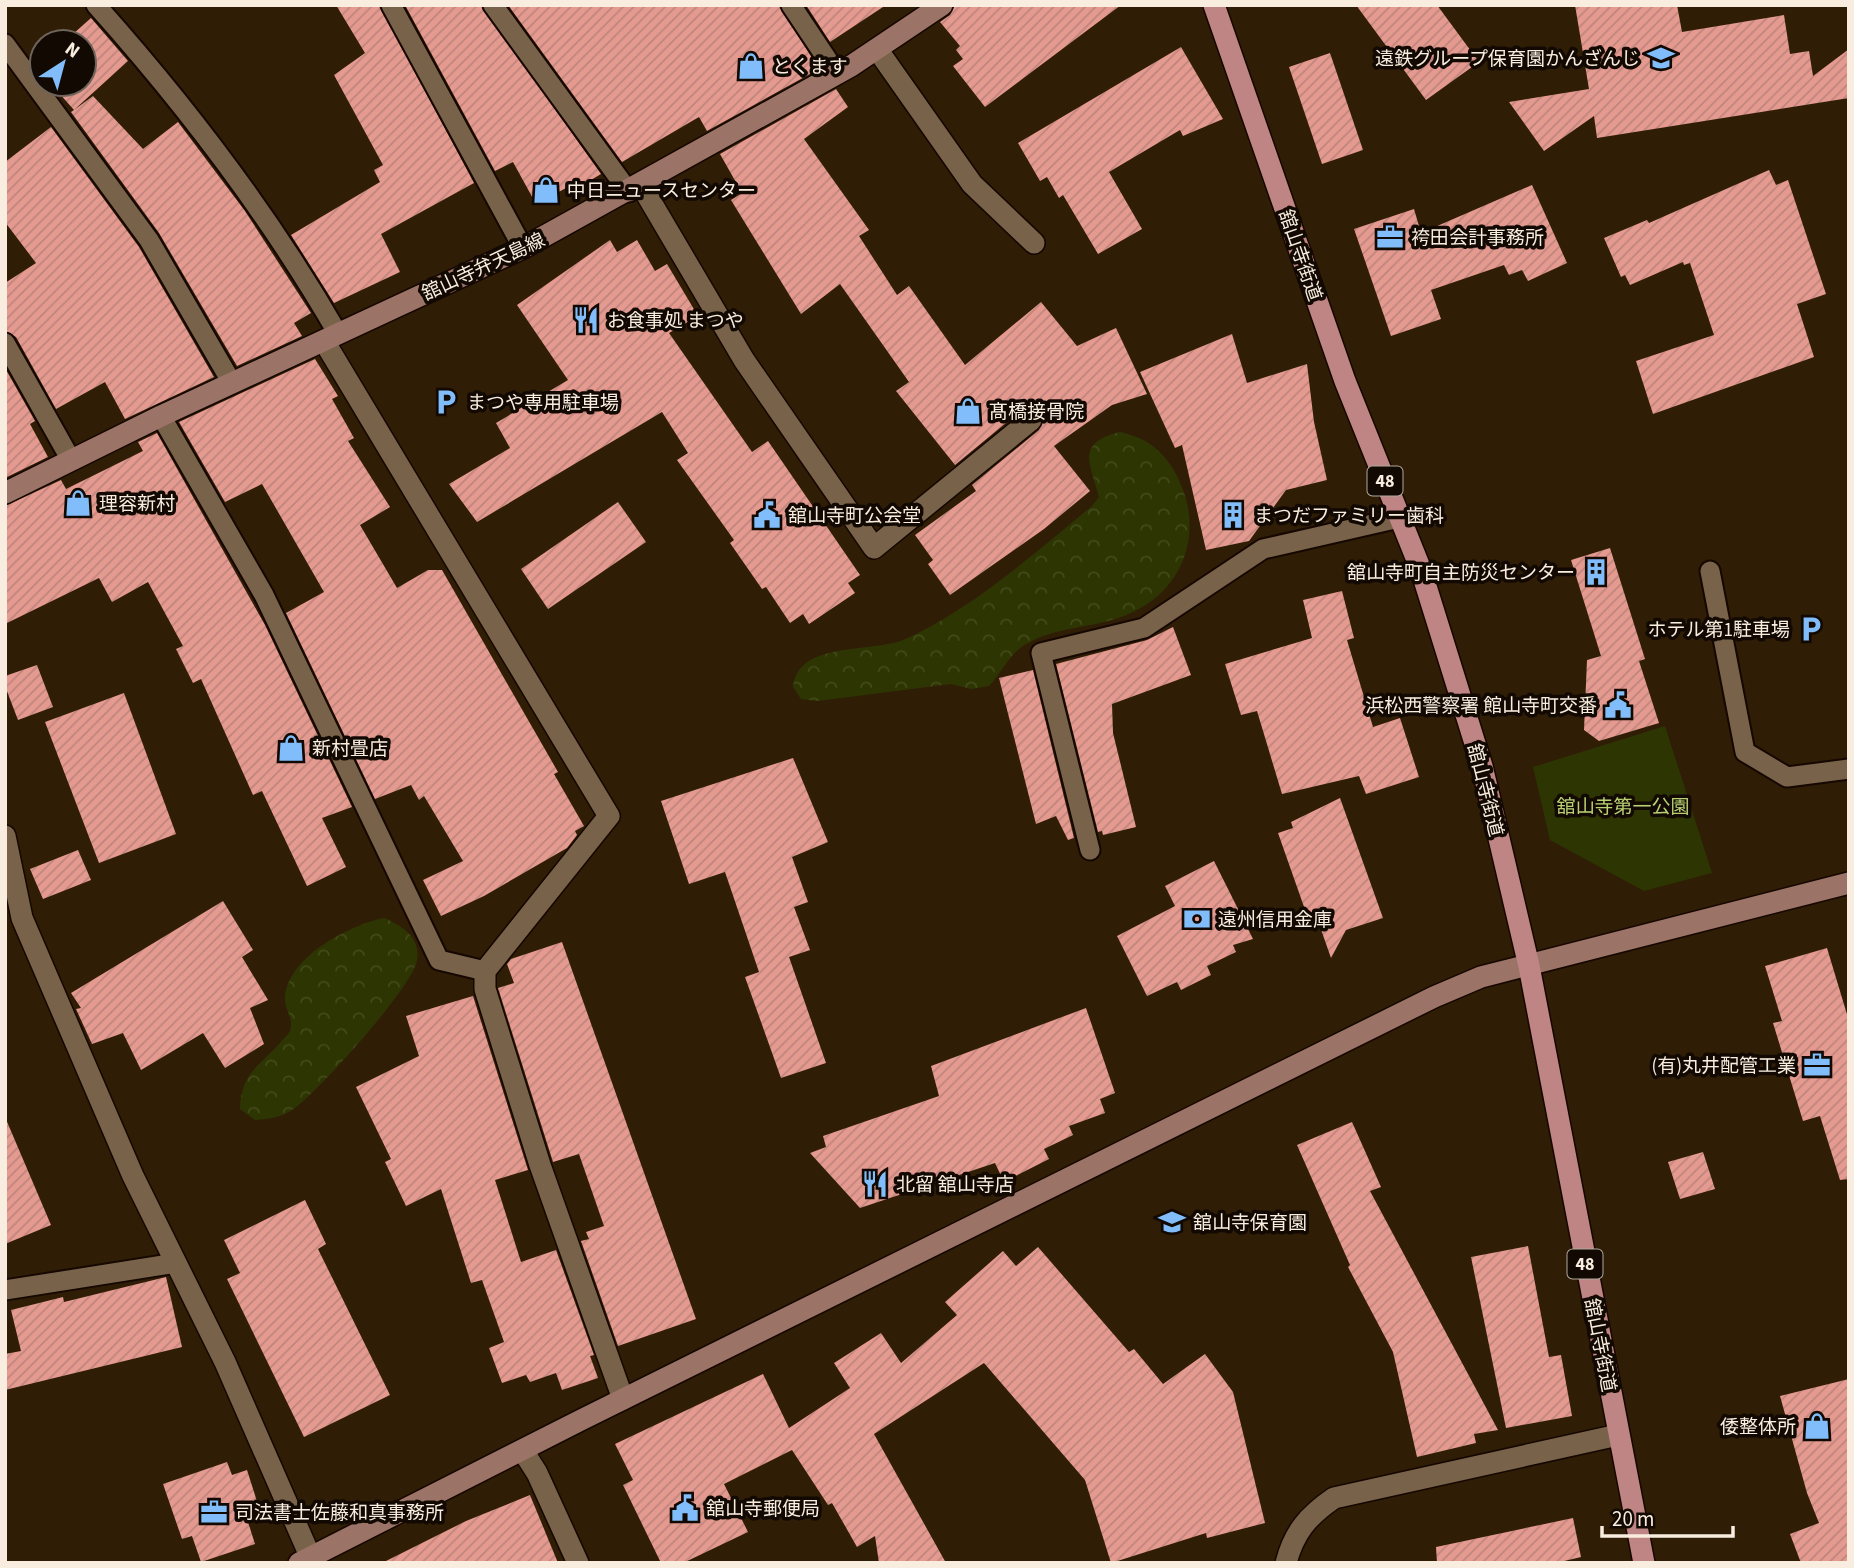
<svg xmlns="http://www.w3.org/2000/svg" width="1854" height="1568" font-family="'Source Sans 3','Noto Sans JP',sans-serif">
<defs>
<pattern id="forest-crowns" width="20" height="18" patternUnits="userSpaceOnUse" patternTransform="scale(1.75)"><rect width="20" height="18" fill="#2d3602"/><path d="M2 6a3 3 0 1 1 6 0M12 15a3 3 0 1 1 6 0" fill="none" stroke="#424a1a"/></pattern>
<pattern id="building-hatch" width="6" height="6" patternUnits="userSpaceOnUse" patternTransform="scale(1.75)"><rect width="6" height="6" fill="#e59a90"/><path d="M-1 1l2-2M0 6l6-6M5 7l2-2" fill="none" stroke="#be857d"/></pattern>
</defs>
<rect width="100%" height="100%" fill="#2f1d06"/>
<g fill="url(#forest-crowns)">
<path d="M 1120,432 C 1153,439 1171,458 1183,490 C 1203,544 1176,598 1121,617 C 1091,628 1056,627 1028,643 C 1010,652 1003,671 989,686 L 971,689 L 951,684 L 817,701 L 801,699 L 793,687 C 798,641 870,653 903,640 C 970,611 1036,552 1092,506 L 1099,497 C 1091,465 1074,443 1120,432 Z"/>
<path d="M 384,918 C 401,925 421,937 417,960 C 413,987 320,1089 295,1108 C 283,1117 270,1119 255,1120 L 240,1109 C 241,1074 258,1067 280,1043 C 283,1039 288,1035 290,1031 C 294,1019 285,1010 285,999 C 286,958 349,925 384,918 Z"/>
</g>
<path fill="#2d3602" d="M 1665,726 L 1712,873 L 1644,891 L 1550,840 L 1533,767 Z"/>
<g fill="url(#building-hatch)">
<path d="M 336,5 L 379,5 L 474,183 L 381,234 L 400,272 L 334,303 L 291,235 L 380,182 L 374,170 L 383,165 L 334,75 L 365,53 Z"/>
<path d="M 405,5 L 481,5 L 601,174 L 571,192 L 568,187 L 536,204 L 513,162 L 495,171 Z"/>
<path d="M 508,5 L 779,5 L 819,69 L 707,131 L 699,117 L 622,162 Z"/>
<path d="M 806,5 L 886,5 L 830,42 Z"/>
<path d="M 955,5 L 1121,5 L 985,107 L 953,66 L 963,59 L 956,50 L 960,46 L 940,22 L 950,15 Z"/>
<path d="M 1356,5 L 1437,5 L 1479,62 L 1426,100 Z"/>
<path d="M 1575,5 L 1677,5 L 1682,32 L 1784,15 L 1790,54 L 1809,51 L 1813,76 L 1849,49 L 1849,98 L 1597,138 L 1594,116 L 1544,151 L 1509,102 L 1589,89 Z"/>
<path d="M 91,18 L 128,61 L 74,110 L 93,96 L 143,149 L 178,122 L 245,211 L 311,313 L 294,323 L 302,336 L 237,366 L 159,233 L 71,112 L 74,110 L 51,84 L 84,84 L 84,42 L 64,42 Z"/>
<path d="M 1181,47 L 1223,119 L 1183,136 L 1180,130 L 1109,172 L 1142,229 L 1098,254 L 1063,195 L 1059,198 L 1047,177 L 1040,181 L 1018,143 Z"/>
<path d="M 1330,53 L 1363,150 L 1322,164 L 1289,67 Z"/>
<path d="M 836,89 L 848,107 L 804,139 L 869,230 L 859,236 L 897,295 L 909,286 L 965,365 L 1041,302 L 1077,346 L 1116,328 L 1147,394 L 1112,405 L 1054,446 L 1090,491 L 1044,529 L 950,595 L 928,564 L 933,560 L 915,535 L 976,491 L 972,485 L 1039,430 L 1044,417 L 1036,408 L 1023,409 L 955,465 L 896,391 L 909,382 L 840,284 L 801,314 L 731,200 L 742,193 L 720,154 Z"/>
<path d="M 51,127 L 139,247 L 214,377 L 125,419 L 105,382 L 56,409 L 16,337 L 5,331 L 5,283 L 36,263 L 5,222 L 5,162 Z"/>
<path d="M 1769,170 L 1776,185 L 1788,180 L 1826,294 L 1797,304 L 1814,357 L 1653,414 L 1636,361 L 1714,335 L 1690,263 L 1684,265 L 1683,262 L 1630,285 L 1625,275 L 1621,277 L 1604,238 L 1647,220 L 1649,223 Z"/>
<path d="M 1532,185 L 1567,263 L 1528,281 L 1522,270 L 1509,275 L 1504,265 L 1431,290 L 1441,319 L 1391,336 L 1354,229 L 1414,209 L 1421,233 Z"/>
<path d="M 610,240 L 617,252 L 637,240 L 655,271 L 667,264 L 698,316 L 669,333 L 752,452 L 768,441 L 860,575 L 848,583 L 855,593 L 809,624 L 803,614 L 790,623 L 766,587 L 762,589 L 730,543 L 734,540 L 677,460 L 688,453 L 662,412 L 477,522 L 449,484 L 510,448 L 496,423 L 568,380 L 517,305 Z"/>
<path d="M 1232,334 L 1247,383 L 1307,364 L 1314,422 L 1327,480 L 1286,490 L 1249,541 L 1206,550 L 1182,445 L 1175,448 L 1140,372 Z"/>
<path d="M 315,359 L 338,396 L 332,399 L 354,438 L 348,441 L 390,507 L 360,525 L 397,588 L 428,570 L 442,570 L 558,772 L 554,774 L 584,826 L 575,831 L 577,835 L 567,848 L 484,896 L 441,916 L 423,880 L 463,861 L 424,796 L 419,800 L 411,785 L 375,799 L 286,613 L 324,592 L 262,484 L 225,502 L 179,422 Z"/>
<path d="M 5,368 L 35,421 L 30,424 L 48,457 L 5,478 Z"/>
<path d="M 157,433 L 265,625 L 352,807 L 322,818 L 346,867 L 307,886 L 262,791 L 253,795 L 201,679 L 193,683 L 176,649 L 183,646 L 148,582 L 112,602 L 99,578 L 5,624 L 5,506 L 61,480 L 66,489 L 143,451 L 138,442 Z"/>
<path d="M 618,502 L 646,542 L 548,609 L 521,569 Z"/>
<path d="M 1610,548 L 1645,659 L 1639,661 L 1659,723 L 1599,741 L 1584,730 L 1587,660 L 1601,656 L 1571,560 Z"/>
<path d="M 1342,591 L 1354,638 L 1347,640 L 1373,727 L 1400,718 L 1419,777 L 1366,794 L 1359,776 L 1282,794 L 1257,711 L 1241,715 L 1225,664 L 1312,638 L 1303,600 Z"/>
<path d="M 1173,627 L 1191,675 L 1112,704 L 1113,733 L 1136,827 L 1103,835 L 1102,831 L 1098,832 L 1056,664 L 1147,640 Z"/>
<path d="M 37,665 L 53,707 L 18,720 L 5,686 L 5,676 Z"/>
<path d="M 1033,670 L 1074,838 L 1068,840 L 1056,816 L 1036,824 L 999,678 Z"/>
<path d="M 124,693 L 176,834 L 99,863 L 45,722 Z"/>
<path d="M 793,758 L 828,842 L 792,857 L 808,902 L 794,907 L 810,950 L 789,957 L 826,1063 L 781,1078 L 745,977 L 759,972 L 725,872 L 689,884 L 661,801 Z"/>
<path d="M 1340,798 L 1383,918 L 1346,930 L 1331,958 L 1317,918 L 1309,921 L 1278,833 L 1293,828 L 1291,822 Z"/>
<path d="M 78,850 L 91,880 L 43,899 L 30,869 Z"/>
<path d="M 1214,861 L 1253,939 L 1233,945 L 1236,952 L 1207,966 L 1211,975 L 1181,990 L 1177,982 L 1147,996 L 1117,936 L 1175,906 L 1165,886 Z"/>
<path d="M 223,901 L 253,950 L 242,957 L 268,1000 L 250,1008 L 264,1044 L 225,1068 L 203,1033 L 141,1070 L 123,1033 L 92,1044 L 76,1009 L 81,1008 L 71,993 Z"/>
<path d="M 562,942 L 696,1319 L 618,1346 L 581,1241 L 589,1239 L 586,1232 L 604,1226 L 579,1154 L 553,1162 L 498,988 L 514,983 L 507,964 L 511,959 Z"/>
<path d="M 1827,948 L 1849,1021 L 1849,1179 L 1840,1180 L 1820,1116 L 1803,1121 L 1773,1023 L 1782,1021 L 1765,966 Z"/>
<path d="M 473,996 L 528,1170 L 495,1180 L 521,1262 L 556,1250 L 594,1355 L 590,1356 L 598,1378 L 562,1390 L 556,1373 L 530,1382 L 526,1375 L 502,1383 L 489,1348 L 504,1342 L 482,1280 L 471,1283 L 441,1189 L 406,1206 L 385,1162 L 391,1159 L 356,1087 L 419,1056 L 406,1016 Z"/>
<path d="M 1086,1008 L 1115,1093 L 1100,1099 L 1105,1113 L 1069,1126 L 1073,1135 L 1044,1149 L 1049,1159 L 1004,1182 L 995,1163 L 860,1208 L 810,1153 L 826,1147 L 823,1136 L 939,1096 L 931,1066 Z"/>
<path d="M 5,1117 L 51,1225 L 5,1244 Z"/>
<path d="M 1352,1122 L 1381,1187 L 1370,1191 L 1498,1430 L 1474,1434 L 1476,1443 L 1417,1457 L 1393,1352 L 1348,1267 L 1350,1265 L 1297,1145 Z"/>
<path d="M 1703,1152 L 1715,1189 L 1680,1199 L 1668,1162 Z"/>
<path d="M 305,1200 L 326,1244 L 318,1249 L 390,1395 L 304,1437 L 227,1279 L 240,1273 L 224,1240 Z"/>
<path d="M 1528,1246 L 1549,1357 L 1561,1355 L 1572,1416 L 1506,1428 L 1471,1257 Z"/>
<path d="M 1038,1247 L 1129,1352 L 1134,1349 L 1163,1384 L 1205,1354 L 1233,1392 L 1265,1523 L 1207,1538 L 1206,1533 L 1111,1563 L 1085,1480 L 984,1363 L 874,1434 L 946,1563 L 879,1563 L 875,1536 L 857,1547 L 832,1503 L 828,1505 L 792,1450 L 724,1484 L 748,1532 L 683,1563 L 661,1563 L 623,1485 L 633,1480 L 615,1444 L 763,1374 L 789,1428 L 850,1388 L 834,1363 L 881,1333 L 901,1363 L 957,1315 L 945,1302 L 1003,1251 L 1016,1266 Z"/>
<path d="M 166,1277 L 182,1347 L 5,1390 L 5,1354 L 21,1351 L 11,1310 L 63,1297 L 64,1302 Z"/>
<path d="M 1849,1379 L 1849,1563 L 1801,1563 L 1790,1534 L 1819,1523 L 1807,1493 L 1780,1396 Z"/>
<path d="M 227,1462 L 232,1475 L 247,1470 L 262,1517 L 248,1522 L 255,1544 L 201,1562 L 192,1536 L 182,1539 L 163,1484 Z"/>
<path d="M 530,1495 L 558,1563 L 382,1563 L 466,1521 Z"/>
<path d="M 1573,1518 L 1581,1557 L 1556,1563 L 1437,1563 L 1436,1547 Z"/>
</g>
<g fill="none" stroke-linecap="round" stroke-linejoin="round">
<defs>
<g id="lane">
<path d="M 96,5 C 188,108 269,214 338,334"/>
<path d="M 391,5 L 523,248"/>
<path d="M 493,5 L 629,192"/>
<path d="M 791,5 L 837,74"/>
<path d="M 5,44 L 149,240 L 232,383"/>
<path d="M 5,343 L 71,460"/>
<path d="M 161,416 L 264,595 L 439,960 L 485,971"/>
<path d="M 1710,571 L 1745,752 L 1787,777 L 1849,769"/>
<path d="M 1090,850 L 1041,653 L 1144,628 L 1263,549 L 1399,518"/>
<path d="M 5,1290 L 176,1263"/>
</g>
<g id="street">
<path d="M 877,49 L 972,184 L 1034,243"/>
<path d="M 641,185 L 744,360 L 874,548 L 1031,420"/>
<path d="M 324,341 L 609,816 L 485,971 L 485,989 L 540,1165 L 623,1399"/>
<path d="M 5,836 L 22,918 L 133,1176 L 225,1362 L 310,1556"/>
<path d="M 523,1451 L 537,1473 L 578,1563"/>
<path d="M 1286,1563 C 1294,1532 1308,1516 1334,1498 L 1618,1435"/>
</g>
<g id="secondary">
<path d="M 5,493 L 161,416 L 523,248 L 851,66 L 942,5"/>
<path d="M 299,1563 L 581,1420 L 1434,997 L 1481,977 L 1849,883"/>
</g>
<path id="primary" d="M 1214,5 L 1345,381 L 1421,570 L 1482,766 L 1529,966 L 1644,1563"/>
</defs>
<use href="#lane" stroke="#160700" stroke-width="23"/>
<use href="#street" stroke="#160700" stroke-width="24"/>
<use href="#secondary" stroke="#160700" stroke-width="24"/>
<use href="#primary" stroke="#160700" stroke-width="24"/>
<use href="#lane" stroke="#78634a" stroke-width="19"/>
<use href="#street" stroke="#78634a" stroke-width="21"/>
<use href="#secondary" stroke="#9c7467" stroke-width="21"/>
<use href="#primary" stroke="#bf8484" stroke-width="21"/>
</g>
<defs>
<symbol id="school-bare" viewBox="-9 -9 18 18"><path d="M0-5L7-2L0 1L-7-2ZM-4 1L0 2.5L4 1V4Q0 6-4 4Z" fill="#81bdfa" stroke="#110902" stroke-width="2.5" paint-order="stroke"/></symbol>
<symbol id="shop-bare" viewBox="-9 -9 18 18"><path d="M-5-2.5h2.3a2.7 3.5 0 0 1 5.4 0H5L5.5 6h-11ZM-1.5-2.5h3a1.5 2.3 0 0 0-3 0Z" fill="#81bdfa" stroke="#110902" stroke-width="2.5" paint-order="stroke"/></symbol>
<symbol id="office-bare" viewBox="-9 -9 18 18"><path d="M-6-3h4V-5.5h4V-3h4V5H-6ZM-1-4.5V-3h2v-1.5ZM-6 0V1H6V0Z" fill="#81bdfa" stroke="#110902" stroke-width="2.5" paint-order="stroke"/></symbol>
<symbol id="restaurant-bare" viewBox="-9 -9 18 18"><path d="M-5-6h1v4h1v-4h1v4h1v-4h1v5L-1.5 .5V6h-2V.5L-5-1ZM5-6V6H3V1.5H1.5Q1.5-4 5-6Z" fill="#81bdfa" stroke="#110902" stroke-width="2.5" paint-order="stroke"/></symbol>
<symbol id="parking-bare" viewBox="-9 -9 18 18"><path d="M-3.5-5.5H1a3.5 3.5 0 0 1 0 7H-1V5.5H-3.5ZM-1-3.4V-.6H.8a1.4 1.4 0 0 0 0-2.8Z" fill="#81bdfa" stroke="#110902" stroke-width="2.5" paint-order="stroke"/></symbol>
<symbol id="civic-bare" viewBox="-9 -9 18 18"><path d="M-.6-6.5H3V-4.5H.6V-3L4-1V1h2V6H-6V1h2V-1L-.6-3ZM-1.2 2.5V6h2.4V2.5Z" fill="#81bdfa" stroke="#110902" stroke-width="2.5" paint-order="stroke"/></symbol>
<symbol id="building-bare" viewBox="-9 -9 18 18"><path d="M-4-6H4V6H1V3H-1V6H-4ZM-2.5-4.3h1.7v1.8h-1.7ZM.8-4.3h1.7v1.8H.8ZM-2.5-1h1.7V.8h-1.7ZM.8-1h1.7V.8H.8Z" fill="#81bdfa" stroke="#110902" stroke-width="2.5" paint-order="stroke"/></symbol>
<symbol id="bank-bare" viewBox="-9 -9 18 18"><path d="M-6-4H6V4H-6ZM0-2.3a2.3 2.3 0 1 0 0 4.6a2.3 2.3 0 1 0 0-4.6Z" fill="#81bdfa" stroke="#110902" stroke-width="2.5" paint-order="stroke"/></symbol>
</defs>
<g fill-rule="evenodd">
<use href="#school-bare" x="1642" y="39" width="38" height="38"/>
<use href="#shop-bare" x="732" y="47" width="38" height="38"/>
<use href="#shop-bare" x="527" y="171" width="38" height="38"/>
<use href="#office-bare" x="1371" y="218" width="38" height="38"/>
<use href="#restaurant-bare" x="567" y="301" width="38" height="38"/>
<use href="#parking-bare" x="427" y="383" width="38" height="38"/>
<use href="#shop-bare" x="949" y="392" width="38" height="38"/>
<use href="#shop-bare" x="59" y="484" width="38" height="38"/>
<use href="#civic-bare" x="748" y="496" width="38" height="38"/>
<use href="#building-bare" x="1214" y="496" width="38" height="38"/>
<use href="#building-bare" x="1577" y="553" width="38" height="38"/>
<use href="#parking-bare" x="1792" y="610" width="38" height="38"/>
<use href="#civic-bare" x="1599" y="686" width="38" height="38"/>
<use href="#shop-bare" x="272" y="729" width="38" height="38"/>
<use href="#bank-bare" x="1178" y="900" width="38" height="38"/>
<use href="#office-bare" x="1798" y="1046" width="38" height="38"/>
<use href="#restaurant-bare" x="856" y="1165" width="38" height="38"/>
<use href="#school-bare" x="1153" y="1203" width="38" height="38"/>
<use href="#shop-bare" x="1798" y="1407" width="38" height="38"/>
<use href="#civic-bare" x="666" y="1489" width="38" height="38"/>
<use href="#office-bare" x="195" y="1493" width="38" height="38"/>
</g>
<g text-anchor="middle" stroke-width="7" stroke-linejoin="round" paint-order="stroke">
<g fill="#110902" stroke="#b3a99d" stroke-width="2">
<rect x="1367.5" y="466.5" width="35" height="29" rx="5"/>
<rect x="1567.5" y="1249.5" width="35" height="29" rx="5"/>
</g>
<g font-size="18" font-weight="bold" fill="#f9eddf">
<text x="1385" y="487">48</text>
<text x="1585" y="1270">48</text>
</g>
<g font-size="19" fill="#f9eddf" stroke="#110902" text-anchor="start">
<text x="1640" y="65" text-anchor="end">遠鉄グループ保育園かんざんじ</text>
<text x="772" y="73">とくます</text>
<text x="567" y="197">中日ニュースセンター</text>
<text x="1411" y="244">袴田会計事務所</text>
<text x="607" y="327">お食事処 まつや</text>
<text x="467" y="409">まつや専用駐車場</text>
<text x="989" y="418">髙橋接骨院</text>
<text x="99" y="510">理容新村</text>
<text x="788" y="522">舘山寺町公会堂</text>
<text x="1254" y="522">まつだファミリー歯科</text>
<text x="1575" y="579" text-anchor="end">舘山寺町自主防災センター</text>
<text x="1790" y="636" text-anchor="end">ホテル第1駐車場</text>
<text x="1597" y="712" text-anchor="end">浜松西警察署 館山寺町交番</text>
<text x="312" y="755">新村畳店</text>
<text x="1218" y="926">遠州信用金庫</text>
<text x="1796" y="1072" text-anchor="end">(有)丸井配管工業</text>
<text x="896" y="1191">北留 舘山寺店</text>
<text x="1193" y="1229">舘山寺保育園</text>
<text x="1796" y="1433" text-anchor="end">倭整体所</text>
<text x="706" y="1515">舘山寺郵便局</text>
<text x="235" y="1519">司法書士佐藤和真事務所</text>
</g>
<g font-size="19" fill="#f9eddf" stroke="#110902">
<text transform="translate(1301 255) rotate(71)" y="7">舘山寺街道</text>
<text transform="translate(483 266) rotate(-25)" y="7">舘山寺弁天島線</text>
<text transform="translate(1486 790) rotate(76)" y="7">舘山寺街道</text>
<text transform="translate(1601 1345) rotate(79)" y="7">舘山寺街道</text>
</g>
<g font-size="19" fill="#bad173" stroke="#110902">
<text x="1623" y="813">舘山寺第一公園</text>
</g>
</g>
<rect width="1854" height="1568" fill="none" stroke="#f9eddf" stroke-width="14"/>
<g transform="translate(63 63) rotate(36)"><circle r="33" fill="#110902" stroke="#6e645a" stroke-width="2"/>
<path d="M0-5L12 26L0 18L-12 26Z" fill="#81bdfa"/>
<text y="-10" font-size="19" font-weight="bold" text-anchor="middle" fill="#f9eddf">N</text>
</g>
<path d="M1602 1526v10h131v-10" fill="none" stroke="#f9eddf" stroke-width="3.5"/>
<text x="1612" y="1526" font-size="21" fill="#f9eddf" stroke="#110902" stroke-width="5" paint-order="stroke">20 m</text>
</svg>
